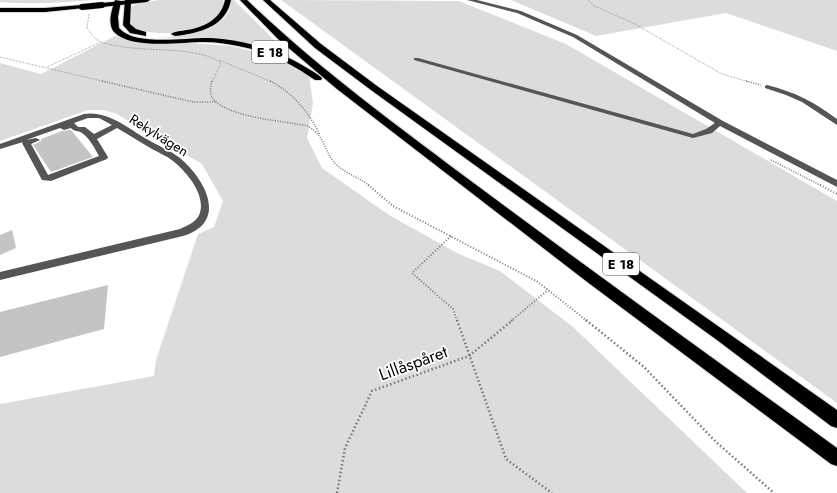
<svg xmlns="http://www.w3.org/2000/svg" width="837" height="493" font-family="Jost,sans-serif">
<rect width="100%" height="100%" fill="#fff"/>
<g fill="#dcdcdc">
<path d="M 0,0 L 96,0 C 64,2 32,5 0,2 Z"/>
<path d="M 160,0 L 223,0 C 223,6 222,12 217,17 C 199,34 154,38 133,27 L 129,16 L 130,8 L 139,3 Z"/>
<path d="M 231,0 L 234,0 L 292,58 C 275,51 258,44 239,41 C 213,36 185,38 158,38 C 180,36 233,31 231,0 Z"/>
<path d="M 281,0 L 459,1 L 566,44 L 837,201 L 837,403 Z"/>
<path d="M 511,0 L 837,0 L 837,51 L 726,13 L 596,36 Z"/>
<path d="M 115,36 L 138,43 L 189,43 L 231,46 L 267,55 L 309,75 L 313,103 L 307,138 L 322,168 L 389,215 L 457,253 L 500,271 L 573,327 L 747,493 L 0,493 L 0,404 L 154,376 L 156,360 L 198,234 L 214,227 L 223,201 L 202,164 L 115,113 L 103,110 L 88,110 L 0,141 L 0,63 L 41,74 Z"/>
</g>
<g fill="#c4c4c4">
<path d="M 71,130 L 93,157 L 51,172 L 33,145 L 41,141 L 41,139 L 62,131 Z"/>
<path d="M 12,230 L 16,248 L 0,255 L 0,235 Z"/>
<path d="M 108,285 L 104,329 L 0,357 L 0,312 Z"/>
</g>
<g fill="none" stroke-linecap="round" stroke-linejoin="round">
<defs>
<g id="major">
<path d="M 132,0 L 150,0 L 147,2 L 102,7 L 99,5 L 102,3 Z"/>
<path d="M 82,5 L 84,6 L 84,8 L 45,12 L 0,12 L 0,8 L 45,8 Z"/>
</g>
<g id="highway">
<path d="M 115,0 L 121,1 L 118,17 L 119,28 C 135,47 187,37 211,38 C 245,40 278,50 307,68 C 312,71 318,74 322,78 L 321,80 L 315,80 C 293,65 269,52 243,47 C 230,44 217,42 204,42 C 181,42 131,50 114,32 C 107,24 112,9 115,0 Z"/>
<path d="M 125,0 L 131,0 L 130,24 L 136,29 L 146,32 L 146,36 L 130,33 L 123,25 Z"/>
<path d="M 225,0 L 231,0 C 226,27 199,33 175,36 L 171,34 C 175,31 182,31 187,30 C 205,27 221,19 225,0 Z"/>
<path d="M 240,0 L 247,0 C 319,69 399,127 479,187 C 597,275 717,361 837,448 L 837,466 L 831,464 L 586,281 L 337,89 L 278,39 Z"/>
<path d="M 263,0 L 270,0 L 321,44 L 377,86 L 837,410 L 837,428 L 831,426 L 717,340 L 371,90 L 315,48 Z"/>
</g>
</defs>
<use href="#major" stroke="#dbdbdb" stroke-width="2"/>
<use href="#highway" stroke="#dbdbdb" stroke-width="2"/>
<g stroke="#777" stroke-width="1" stroke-dasharray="0.5 1" stroke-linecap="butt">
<path d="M 588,0 L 594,6 L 633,23 L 722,74 L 749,82"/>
<path d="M 89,14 L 87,28 C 89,31 92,35 95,38 C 100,43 111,45 118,46 C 147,52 198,46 221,63 L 212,82"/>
<path d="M 0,57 L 106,82"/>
<path d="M 219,60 L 272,82"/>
<path d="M 47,67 L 101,42"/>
</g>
<g stroke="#777" stroke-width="1.5" stroke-dasharray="1 1.5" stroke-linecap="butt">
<path d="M 102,81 L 193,102 L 217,102"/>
<path d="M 212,81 C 210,88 209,95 215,101 C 233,118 284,121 308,126 C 328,139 323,153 338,166 C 347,174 360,178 370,186"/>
<path d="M 270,81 C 293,93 309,112 320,135"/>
<path d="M 746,81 L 761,85"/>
<path d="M 771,160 L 822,186"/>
</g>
<g stroke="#777" stroke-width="2" stroke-dasharray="1 2" stroke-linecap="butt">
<path d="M 368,185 L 393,206 L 538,282 L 587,321"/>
<path d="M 820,185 L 837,194"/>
<path d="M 451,236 L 412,273 L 453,309 L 457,321"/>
<path d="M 511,321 L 548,290"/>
</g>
<g stroke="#777" stroke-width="2.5" stroke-dasharray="1.5 2.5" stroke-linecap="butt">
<path d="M 457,320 L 506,459 L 552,493"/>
<path d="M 586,320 L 644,367 L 716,442 L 774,493"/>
<path d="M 337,493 L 345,448 L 372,391 L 469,356 L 513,320"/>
</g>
<g fill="#555" fill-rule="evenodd">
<path d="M 467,0 L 477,0 L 521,11 L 577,35 L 723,121 L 837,180 L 837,187 L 720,126 L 712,133 L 693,138 L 414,60 L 414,58 L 418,58 L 693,134 L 706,129 L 715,123 L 573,37 L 517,13 Z"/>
<path d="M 767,85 C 795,92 814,102 837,119 L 837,125 L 802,102 L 786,95 L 765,88 L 765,86 Z"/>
<path d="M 84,114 C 106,110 127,127 145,138 C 156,145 170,150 180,158 C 205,179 229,222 183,236 L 0,280 L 0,272 L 180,229 C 186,226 194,223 198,217 C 209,198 187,172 173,161 C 167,156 159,153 152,149 C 140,142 129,135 117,128 L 97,139 L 108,157 L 107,159 L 51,181 L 42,180 L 22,143 L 23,142 L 0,149 L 0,144 ZM 88,118 L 99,118 L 112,125 L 94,134 L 85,127 L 78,127 L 74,123 ZM 60,128 L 64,130 L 71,128 C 74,132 78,130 82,133 C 90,139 94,147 99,156 L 48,175 L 31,144 L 40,140 L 36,138 L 26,140 Z"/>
</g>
<use href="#major" fill="#000" fill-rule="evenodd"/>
<use href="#highway" fill="#000" fill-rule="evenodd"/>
<defs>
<path id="major-bridge" d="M 82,7 L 102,5"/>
</defs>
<use href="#major-bridge" stroke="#dbdbdb" stroke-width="7" stroke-linecap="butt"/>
<use href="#major-bridge" stroke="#000" stroke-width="6"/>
</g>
<g text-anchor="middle" stroke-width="3.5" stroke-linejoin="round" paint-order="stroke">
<g fill="#fff" stroke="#4c4c4c" stroke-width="1">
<rect x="252" y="41" width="36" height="22" rx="3"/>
<rect x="603" y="253" width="36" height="22" rx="3"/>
</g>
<g font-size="13" font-weight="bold" fill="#000">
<text x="270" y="57">E 18</text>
<text x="621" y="269">E 18</text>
</g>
<g font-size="14" fill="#000" stroke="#fff">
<text transform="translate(159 135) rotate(32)" y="5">Rekylvägen</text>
</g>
<g font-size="17" fill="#000" stroke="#fff">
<text transform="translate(413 363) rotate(-20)" y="6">Lillåspåret</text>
</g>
</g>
</svg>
